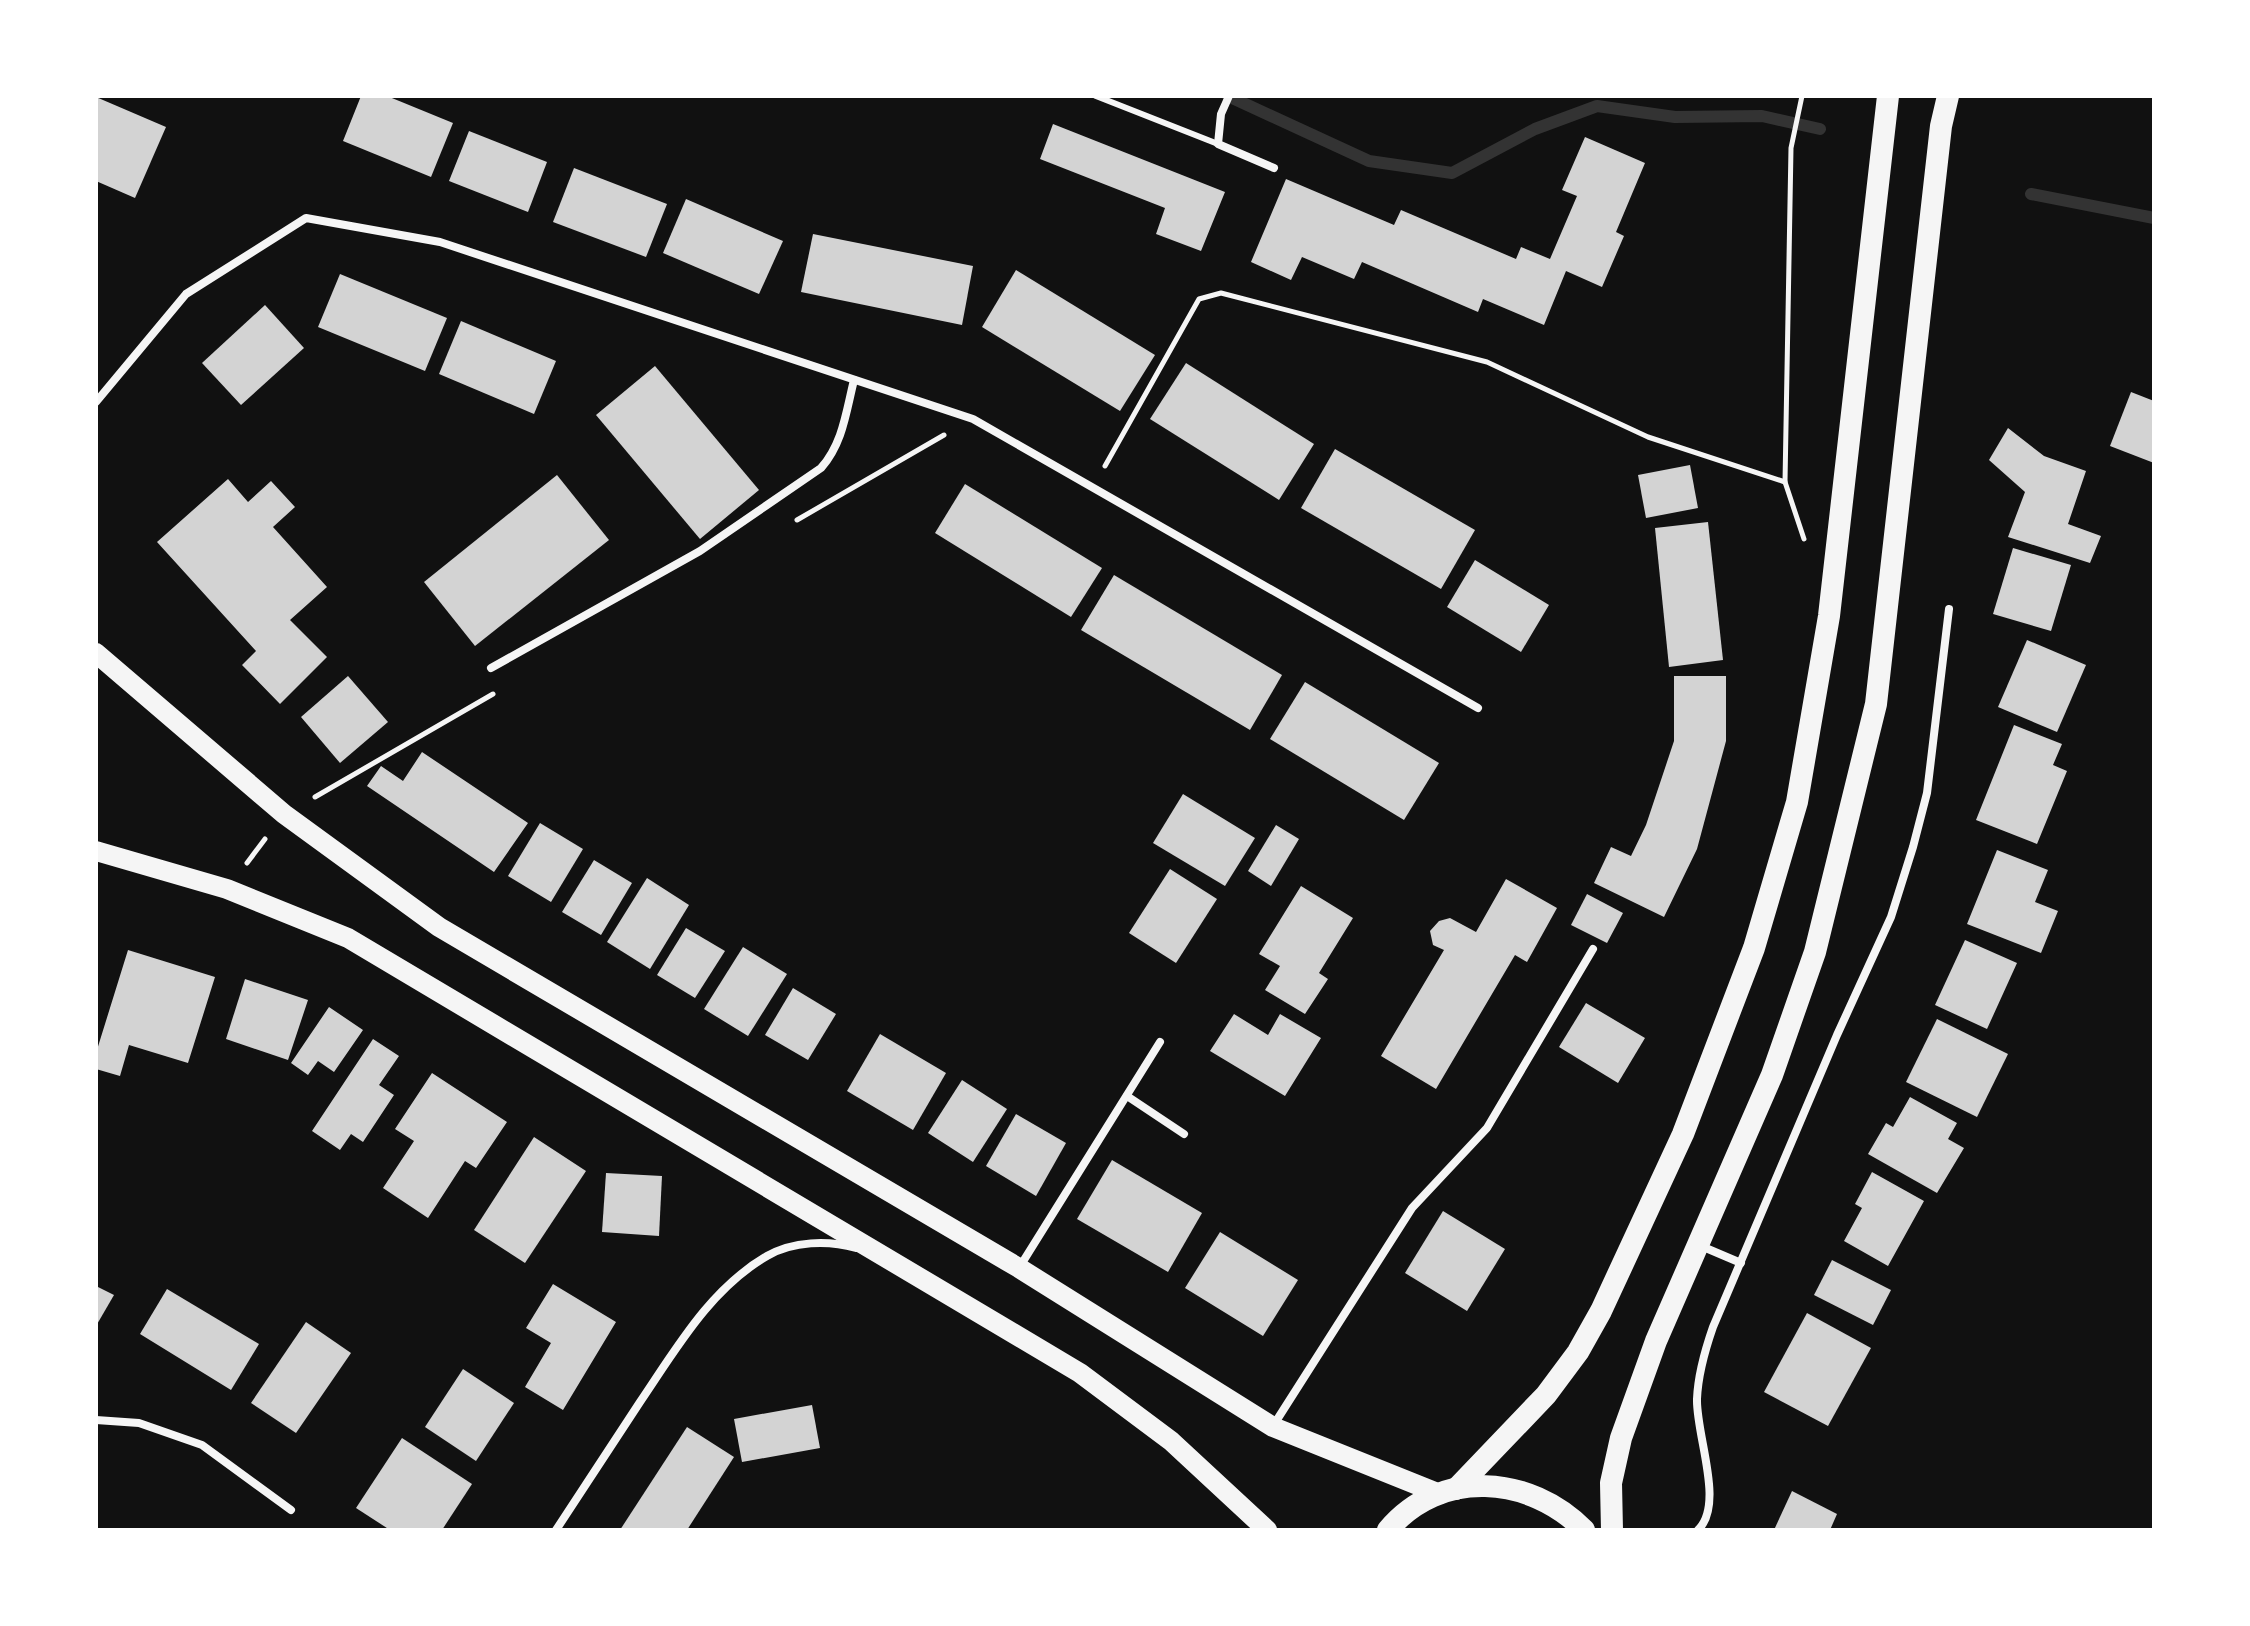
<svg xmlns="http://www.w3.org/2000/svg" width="2250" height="1626" font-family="Jost,sans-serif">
<rect width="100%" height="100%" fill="#111"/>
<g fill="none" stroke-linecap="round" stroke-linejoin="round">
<g stroke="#333" stroke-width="12">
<path d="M 1228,96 L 1369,161 L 1452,173 L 1535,129 L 1597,106 L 1675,117 L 1762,116 L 1820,129"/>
<path d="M 2031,194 L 2154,218"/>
</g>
</g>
<g fill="#d3d3d3">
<path d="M 361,96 L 387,96 L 453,123 L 431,177 L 343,141 Z"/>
<path d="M 96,97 L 166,127 L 135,198 L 96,181 Z"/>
<path d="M 1053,124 L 1225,192 L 1201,251 L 1156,234 L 1165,208 L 1040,159 Z"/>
<path d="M 469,131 L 547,162 L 528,212 L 449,181 Z"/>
<path d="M 1585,137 L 1645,163 L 1616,232 L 1624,236 L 1602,287 L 1566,271 L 1544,325 L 1483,299 L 1478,312 L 1362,262 L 1354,279 L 1302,257 L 1291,280 L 1251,262 L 1286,179 L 1394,225 L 1401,210 L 1516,259 L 1521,247 L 1550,259 L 1577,196 L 1562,190 Z"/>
<path d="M 574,168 L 667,204 L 646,257 L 553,222 Z"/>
<path d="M 686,199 L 783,241 L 759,294 L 663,253 Z"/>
<path d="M 813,234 L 973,266 L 962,325 L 801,292 Z"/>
<path d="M 1016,270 L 1155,355 L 1120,411 L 982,327 Z"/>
<path d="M 340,274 L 447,318 L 425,371 L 318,327 Z"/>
<path d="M 265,305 L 304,348 L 241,405 L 202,363 Z"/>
<path d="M 461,321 L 556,361 L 534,414 L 439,374 Z"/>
<path d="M 1186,363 L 1314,444 L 1279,500 L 1150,419 Z"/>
<path d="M 655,366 L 759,490 L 700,539 L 596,415 Z"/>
<path d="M 2131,392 L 2154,401 L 2154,463 L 2110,446 Z"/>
<path d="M 2008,428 L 2044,456 L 2086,471 L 2068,524 L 2101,536 L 2090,563 L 2008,537 L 2025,492 L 1989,460 Z"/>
<path d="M 1335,449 L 1475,530 L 1441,589 L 1301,508 Z"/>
<path d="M 1690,465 L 1698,508 L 1646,518 L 1638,475 Z"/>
<path d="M 557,475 L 609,540 L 475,646 L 424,582 Z"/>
<path d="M 228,479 L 248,502 L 271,481 L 295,507 L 273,527 L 327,587 L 290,620 L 327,657 L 280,704 L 242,665 L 256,651 L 157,542 Z"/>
<path d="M 965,484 L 1102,568 L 1071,617 L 935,533 Z"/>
<path d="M 1708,522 L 1723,660 L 1669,667 L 1655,528 Z"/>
<path d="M 2013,548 L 2071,565 L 2051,631 L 1993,614 Z"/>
<path d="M 1475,560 L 1549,605 L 1521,652 L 1447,607 Z"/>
<path d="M 1114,575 L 1282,675 L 1250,730 L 1081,630 Z"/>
<path d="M 2027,640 L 2086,665 L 2057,732 L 1998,707 Z"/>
<path d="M 348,676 L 388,722 L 340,763 L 301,717 Z"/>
<path d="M 1674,676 L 1726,676 L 1726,741 L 1697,849 L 1664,917 L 1594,883 L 1611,847 L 1631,856 L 1646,825 L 1674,741 Z"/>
<path d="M 1305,682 L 1439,763 L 1404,820 L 1270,739 Z"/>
<path d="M 2014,725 L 2062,744 L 2053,765 L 2067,771 L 2037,844 L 1976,820 Z"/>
<path d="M 422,752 L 528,823 L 494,872 L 367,786 L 381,766 L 403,781 Z"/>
<path d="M 1183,794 L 1255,838 L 1225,886 L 1153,843 Z"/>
<path d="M 540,823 L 583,849 L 551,902 L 508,876 Z"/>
<path d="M 1276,825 L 1299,839 L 1271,886 L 1248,871 Z"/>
<path d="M 1997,850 L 2048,870 L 2035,902 L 2058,911 L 2041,953 L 1967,924 Z"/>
<path d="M 594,860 L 632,883 L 601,935 L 562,912 Z"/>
<path d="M 1170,869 L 1217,899 L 1176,963 L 1129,933 Z"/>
<path d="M 647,878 L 689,905 L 650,969 L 607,942 Z"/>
<path d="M 1506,879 L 1557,908 L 1527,962 L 1515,955 L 1436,1089 L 1381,1056 L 1444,950 L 1433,945 L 1430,931 L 1439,921 L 1450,918 L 1476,932 Z"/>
<path d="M 1301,886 L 1353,918 L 1319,973 L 1328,979 L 1305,1014 L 1265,990 L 1280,966 L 1259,954 Z"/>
<path d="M 1587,894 L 1623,913 L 1607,943 L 1571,925 Z"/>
<path d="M 686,928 L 725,951 L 695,998 L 657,975 Z"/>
<path d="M 1965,940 L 2017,963 L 1987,1029 L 1935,1005 Z"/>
<path d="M 743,947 L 787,974 L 748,1036 L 704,1009 Z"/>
<path d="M 128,950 L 215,977 L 188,1063 L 129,1045 L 120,1076 L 96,1069 L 96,1053 Z"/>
<path d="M 245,979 L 308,1000 L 288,1060 L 226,1039 Z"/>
<path d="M 793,988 L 836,1014 L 808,1060 L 765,1035 Z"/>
<path d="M 1586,1003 L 1645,1038 L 1618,1083 L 1559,1047 Z"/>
<path d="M 329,1007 L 363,1030 L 334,1072 L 318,1061 L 308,1075 L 291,1063 Z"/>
<path d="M 1234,1014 L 1268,1035 L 1280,1014 L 1321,1038 L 1285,1096 L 1210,1051 Z"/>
<path d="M 1937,1019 L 2008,1054 L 1977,1117 L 1906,1082 Z"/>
<path d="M 880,1034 L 946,1073 L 913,1130 L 847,1091 Z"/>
<path d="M 373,1039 L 399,1056 L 379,1085 L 394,1095 L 363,1142 L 351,1134 L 340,1150 L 312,1131 Z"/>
<path d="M 432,1073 L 507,1122 L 476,1168 L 465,1161 L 428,1218 L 383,1188 L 414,1141 L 395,1129 Z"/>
<path d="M 962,1080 L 1007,1109 L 973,1162 L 928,1133 Z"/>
<path d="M 1910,1097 L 1957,1123 L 1948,1139 L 1964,1148 L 1937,1193 L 1868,1154 L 1886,1123 L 1893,1127 Z"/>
<path d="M 1016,1114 L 1066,1143 L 1036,1196 L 986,1166 Z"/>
<path d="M 534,1137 L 586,1171 L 525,1263 L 474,1230 Z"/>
<path d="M 1112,1160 L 1202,1213 L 1168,1272 L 1077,1219 Z"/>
<path d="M 1872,1172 L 1924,1201 L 1888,1266 L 1844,1241 L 1862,1208 L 1855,1204 Z"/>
<path d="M 606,1173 L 662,1176 L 659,1236 L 602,1232 Z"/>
<path d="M 1443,1211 L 1505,1249 L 1467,1311 L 1405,1273 Z"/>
<path d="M 1220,1232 L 1298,1280 L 1263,1336 L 1185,1288 Z"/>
<path d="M 1832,1260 L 1891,1290 L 1873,1325 L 1814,1295 Z"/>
<path d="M 553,1284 L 616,1322 L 563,1410 L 525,1387 L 551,1343 L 526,1328 Z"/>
<path d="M 96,1286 L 114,1295 L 96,1326 Z"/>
<path d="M 167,1289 L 259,1344 L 231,1390 L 140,1334 Z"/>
<path d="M 1807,1313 L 1871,1348 L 1828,1426 L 1764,1392 Z"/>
<path d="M 306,1322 L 351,1353 L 296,1433 L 251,1403 Z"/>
<path d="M 463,1369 L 514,1403 L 476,1461 L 425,1427 Z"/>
<path d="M 812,1405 L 820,1448 L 742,1462 L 734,1419 Z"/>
<path d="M 687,1427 L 734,1457 L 687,1530 L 620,1530 Z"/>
<path d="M 402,1438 L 472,1484 L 442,1530 L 390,1530 L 356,1508 Z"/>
<path d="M 1792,1491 L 1837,1514 L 1830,1530 L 1774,1530 Z"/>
</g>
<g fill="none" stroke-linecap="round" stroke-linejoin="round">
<g stroke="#f5f5f5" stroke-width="5">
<path d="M 1802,96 L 1791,148 L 1785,482 L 1804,539"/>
<path d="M 1105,466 L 1199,299 L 1221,293 L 1487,362 L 1648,437 L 1785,482"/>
<path d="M 797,520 L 944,435"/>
<path d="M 315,797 L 493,694"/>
<path d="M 247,863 L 265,839"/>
</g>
<path stroke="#f5f5f5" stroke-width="6" d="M 1096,96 L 1218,144"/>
<g stroke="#f5f5f5" stroke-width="8">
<path d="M 1229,96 L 1221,114 L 1218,144 L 1274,168"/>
<path d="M 96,402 L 186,294 L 306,218 L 440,242 L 973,419 L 1478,708"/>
<path d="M 491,668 L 700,551 L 821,468 C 843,443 846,412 854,380"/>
<path d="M 1127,1096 L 1184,1134"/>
<path d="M 1701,1246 L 1741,1263"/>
<path d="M 1019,1268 L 1160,1042"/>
<path d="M 96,1420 L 139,1423 L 202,1445 L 291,1510"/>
<path d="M 1273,1426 L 1412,1208 L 1487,1128 L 1593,949"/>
<path d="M 556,1530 C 584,1487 612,1445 640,1402 C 676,1349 710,1289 767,1256 C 793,1241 828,1240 856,1248"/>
<path d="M 1698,1530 C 1725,1504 1696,1436 1697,1399 C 1698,1374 1705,1350 1713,1327 L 1837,1035 L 1891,917 L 1913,847 L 1927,793 L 1949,609"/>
</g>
<g stroke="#f5f5f5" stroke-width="20">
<path d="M 96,653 L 284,814 L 439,927 L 1019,1268 L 1273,1427 L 1440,1494"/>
<path d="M 96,851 L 227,889 L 348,938 L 1080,1373 L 1171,1441 L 1267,1530"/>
</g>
<g stroke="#f5f5f5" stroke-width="22">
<path d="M 1456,1489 L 1546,1395 L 1578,1352 L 1601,1311 L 1683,1134 L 1754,948 L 1797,802 L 1829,616 L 1888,96"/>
<path d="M 1388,1530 C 1440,1468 1530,1475 1584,1530"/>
<path d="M 1612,1530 L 1611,1483 L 1621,1438 L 1656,1341 L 1772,1075 L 1815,952 L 1876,704 L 1941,126 L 1948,96"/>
</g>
</g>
<rect width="2250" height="1626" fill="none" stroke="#ffffff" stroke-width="196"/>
</svg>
